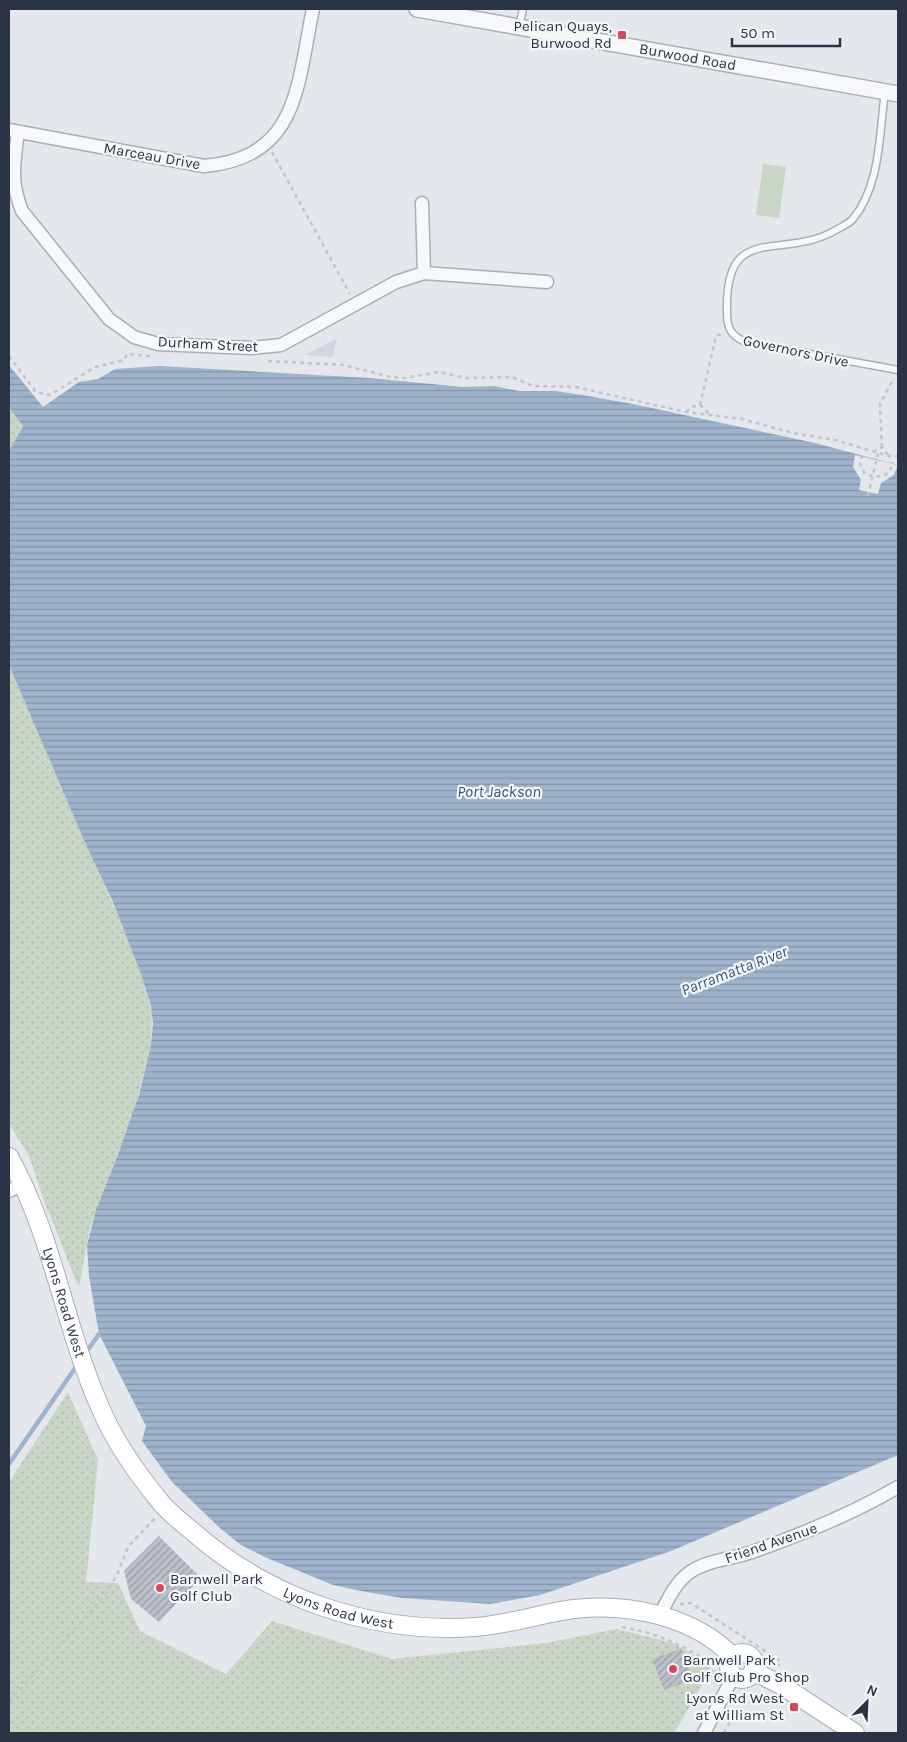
<svg xmlns="http://www.w3.org/2000/svg" width="907" height="1742" font-family="Karla,sans-serif">
<defs>
<pattern id="grass-dots" width="8" height="8" patternUnits="userSpaceOnUse" patternTransform="scale(1.25)"><rect width="8" height="8" fill="#c9d6c5"/><path d="M2 2h.1M6 6h.1" fill="none" stroke="#adb8ab" stroke-width="1.8" stroke-linecap="round"/></pattern>
<pattern id="water-rules" width="6" height="5" patternUnits="userSpaceOnUse" patternTransform="scale(1.25)"><rect width="6" height="5" fill="#9fb4cc"/><path d="M0 2.5h6" fill="none" stroke="#8293a7"/></pattern>
<pattern id="building-hatch" width="6" height="6" patternUnits="userSpaceOnUse" patternTransform="scale(1.25)"><rect width="6" height="6" fill="#bbc0ca"/><path d="M-1 1l2-2M0 6l6-6M5 7l2-2" fill="none" stroke="#989da6"/></pattern>
</defs>
<rect width="100%" height="100%" fill="#e4e7ec"/>
<path fill="#d2d6de" d="M 337,338 L 333,357 L 306,355 Z"/>
<g fill="url(#grass-dots)">
<path d="M 9,407 L 23,426 L 9,451 Z"/>
<path d="M 9,664 L 127,937 L 140,971 L 152,1012 L 151,1045 L 134,1111 L 90,1227 L 79,1288 L 46,1206 L 29,1156 L 9,1124 Z"/>
<path d="M 68,1392 L 98,1460 L 86,1582 L 118,1583 L 140,1631 L 226,1674 L 272,1621 L 392,1659 L 546,1643 L 616,1629 L 673,1643 L 711,1665 L 696,1696 L 674,1733 L 9,1733 L 9,1482 Z"/>
</g>
<path fill="#c9d6c5" d="M 763,164 L 786,167 L 779,218 L 756,215 Z"/>
<path fill="url(#water-rules)" d="M 9,365 L 43,407 L 79,382 L 98,379 L 115,369 L 160,366 L 369,378 L 463,387 L 494,386 L 519,391 L 555,391 L 582,395 L 633,404 L 815,443 L 898,465 L 898,1455 L 671,1551 L 540,1595 L 490,1604 L 402,1598 L 361,1591 L 333,1585 L 267,1558 L 241,1545 L 221,1529 L 172,1482 L 142,1441 L 146,1426 L 99,1334 L 89,1276 L 87,1245 L 96,1210 L 117,1157 L 139,1095 L 151,1045 L 153,1023 L 151,1006 L 140,971 L 112,900 L 87,847 L 9,665 L 9,451 L 23,426 L 9,407 Z"/>
<path fill="#e4e7ec" d="M 855,455 L 898,465 L 894,475 L 881,483 L 878,494 L 859,490 L 861,480 L 853,467 Z"/>
<g fill="none" stroke-linecap="round" stroke-linejoin="round">
<g stroke="#9fb4cc" stroke-width="4.5">
<path d="M 85,1354 L 99,1334"/>
<path d="M 9,1464 L 78,1364"/>
</g>
</g>
<g fill="url(#building-hatch)">
<path d="M 159,1536 L 201,1578 L 159,1622 L 131,1599 L 124,1571 Z"/>
<path d="M 681,1649 L 694,1680 L 664,1690 L 652,1659 Z"/>
</g>
<g fill="none" stroke-linecap="round" stroke-linejoin="round">
<defs>
<g id="service">
<path d="M 519,27 L 523,9"/>
<path d="M 885,92 C 879,134 881,186 852,220 C 848,224 841,227 836,230 C 781,262 724,219 727,313 C 727,329 731,335 745,342 L 898,370"/>
</g>
<g id="minor">
<path d="M 9,130 L 204,166 C 299,158 297,85 313,9"/>
<path d="M 18,132 C 14,163 10,181 22,211 L 109,319 L 134,337 L 158,344 L 251,348 L 281,345 L 396,282 L 424,273 L 547,282"/>
<path d="M 422,203 L 424,273"/>
<path d="M 9,1191 L 24,1184"/>
<path d="M 660,1615 C 668,1599 675,1583 690,1572 C 708,1560 732,1559 752,1552 C 803,1534 852,1514 898,1487"/>
<path d="M 704,1733 L 734,1675"/>
</g>
<g id="tertiary">
<path id="s1" d="M 417,9 L 898,94"/>
</g>
<g id="secondary">
<path id="s2" d="M 9,1157 C 53,1235 64,1326 100,1407 C 115,1443 138,1475 162,1504 C 171,1514 182,1523 192,1531 C 269,1599 373,1634 475,1627 C 509,1625 541,1613 574,1609 C 629,1603 694,1616 733,1657"/>
<circle cx="742" cy="1666" r="13"/>
<path d="M 753,1671 L 781,1685 L 855,1733"/>
</g>
</defs>
<use href="#service" stroke="#a9aeb7" stroke-width="9"/>
<use href="#minor" stroke="#a9aeb7" stroke-width="15"/>
<use href="#tertiary" stroke="#a9aeb7" stroke-width="18"/>
<use href="#secondary" stroke="#a9aeb7" stroke-width="20"/>
<g stroke="#c2c5cb" stroke-width="2.5" stroke-dasharray="4 4" stroke-linecap="butt">
<path d="M 272,152 L 350,294"/>
<path d="M 9,356 L 36,392 L 50,395 L 95,367 L 124,360 L 127,354 L 150,356"/>
<path d="M 268,361 L 343,365 L 391,377 L 405,378 L 438,372 L 466,378 L 512,377 L 533,386 L 576,387 L 686,412 L 742,419 L 793,433 L 835,440 L 889,456 L 898,456"/>
<path d="M 700,405 L 716,336 L 721,334"/>
<path d="M 686,412 L 691,407 L 700,405 L 706,410 L 709,416"/>
<path d="M 882,447 L 880,404 L 894,378"/>
<path d="M 873,452 L 882,447 L 888,455"/>
<path d="M 862,455 L 860,464 L 865,474 C 876,477 880,478 890,472 L 892,462"/>
<path d="M 868,496 L 878,453"/>
<path d="M 680,1604 L 691,1603 L 779,1660 L 779,1666"/>
<path d="M 622,1627 C 656,1633 684,1645 713,1665 L 714,1673 L 719,1678"/>
<path d="M 9,1702 L 106,1594 L 117,1575 L 128,1547 L 155,1518"/>
<path d="M 724,1733 L 744,1695 L 740,1692"/>
</g>
<use href="#service" stroke="#f7f8fa" stroke-width="6"/>
<use href="#minor" stroke="#f7f8fa" stroke-width="12"/>
<use href="#tertiary" stroke="#f7f8fa" stroke-width="15"/>
<use href="#secondary" stroke="#fff" stroke-width="18"/>
</g>
<g fill="#d1495b" stroke="#f4f6f9" stroke-width="2">
<rect x="617" y="30" width="10" height="10" rx="2.5"/>
<circle cx="160" cy="1588" r="5"/>
<circle cx="673" cy="1669" r="5"/>
<rect x="789" y="1702" width="10" height="10" rx="2.5"/>
</g>
<g text-anchor="middle" stroke-width="4.5" stroke-linejoin="round" paint-order="stroke">
<g font-size="15" fill="#2b3445" stroke="#f4f6f9" text-anchor="end">
<text x="612" y="31">Pelican Quays,<tspan x="612" dy="17">Burwood Rd</tspan></text>
<text x="170" y="1584" text-anchor="start">Barnwell Park<tspan x="170" dy="17">Golf Club</tspan></text>
<text x="683" y="1665" text-anchor="start">Barnwell Park<tspan x="683" dy="17">Golf Club Pro Shop</tspan></text>
<text x="784" y="1703">Lyons Rd West<tspan x="784" dy="17">at William St</tspan></text>
</g>
<g font-size="15" fill="#2b3445" stroke="#f4f6f9">
<text dy="5" stroke="none"><textPath href="#s1" startOffset="275">Burwood Road</textPath></text>
<text transform="translate(152 156) rotate(10)" y="5">Marceau Drive</text>
<text transform="translate(208 344) rotate(3)" y="5">Durham Street</text>
<text transform="translate(796 351) rotate(12)" y="5">Governors Drive</text>
<text dy="5" stroke="none"><textPath href="#s2" startOffset="156">Lyons Road West</textPath></text>
<text transform="translate(771 1543) rotate(-19)" y="5">Friend Avenue</text>
<text dy="5" stroke="none"><textPath href="#s2" startOffset="590">Lyons Road West</textPath></text>
</g>
<g font-size="16" font-style="italic" fill="#34527a" stroke="#f4f6f9">
<text x="499" y="797">Port Jackson</text>
<text transform="translate(734 970) rotate(-21)" y="6">Parramatta River</text>
</g>
</g>
<rect width="907" height="1742" fill="none" stroke="#2b3445" stroke-width="20"/>
<g transform="translate(867 1702) rotate(24)" stroke="#f4f6f9" stroke-width="4" paint-order="stroke">
<path d="M0-4L9 19L0 12L-9 19Z" fill="#2b3445"/>
<text y="-8" font-size="14" font-weight="bold" text-anchor="middle" fill="#2b3445">N</text>
</g>
<path d="M732 38v8h108v-8" fill="none" stroke="#2b3445" stroke-width="2.5"/>
<text x="740" y="38" font-size="15" fill="#2b3445" stroke="#f4f6f9" stroke-width="4" paint-order="stroke">50 m</text>
</svg>
